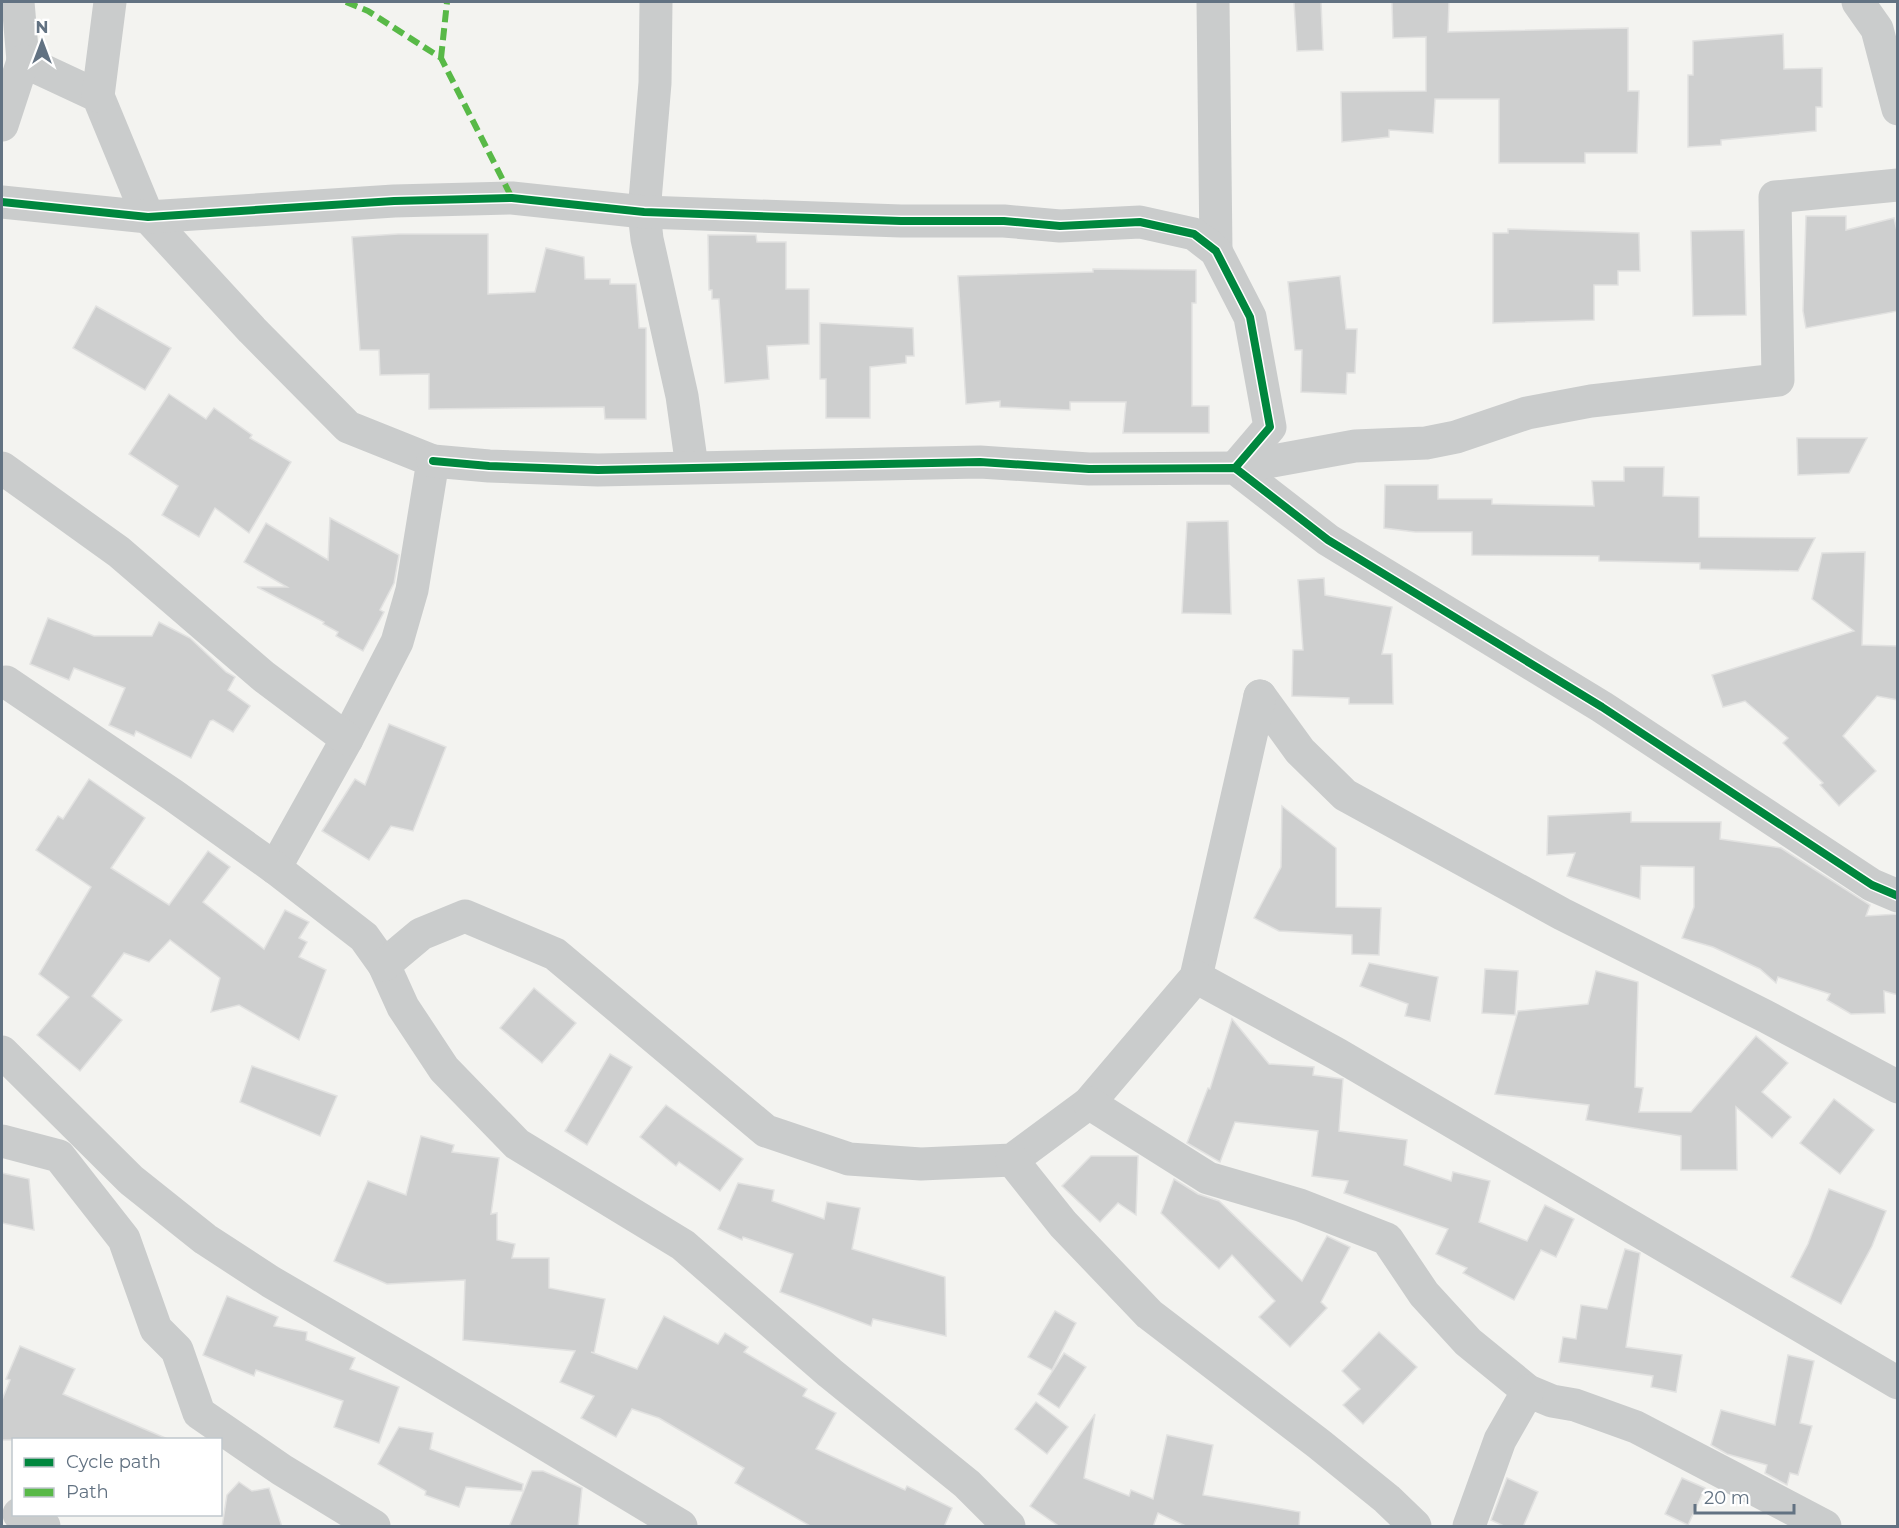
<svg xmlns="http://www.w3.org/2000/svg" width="1899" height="1528" font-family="Montserrat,sans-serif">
<rect width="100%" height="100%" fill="#f3f3f0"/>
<g fill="#cecfcf" stroke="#e2e2e1" stroke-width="1.5">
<path d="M 1294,2 L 1321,2 L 1323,50 L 1297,51 Z"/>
<path d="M 1392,2 L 1449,2 L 1448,32 L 1628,28 L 1628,91 L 1639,91 L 1637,153 L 1585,153 L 1585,163 L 1499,163 L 1499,99 L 1435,99 L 1433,133 L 1389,130 L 1389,137 L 1342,142 L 1341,92 L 1426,91 L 1426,37 L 1393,38 Z"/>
<path d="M 1783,34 L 1784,69 L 1822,68 L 1822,107 L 1816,107 L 1816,131 L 1721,140 L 1721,145 L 1688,147 L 1688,75 L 1693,75 L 1693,41 Z"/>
<path d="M 1806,216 L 1846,216 L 1846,230 L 1894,218 L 1898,235 L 1898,311 L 1806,328 L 1803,311 Z"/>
<path d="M 1508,229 L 1639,233 L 1640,271 L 1618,271 L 1618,285 L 1594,285 L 1594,320 L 1493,323 L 1493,233 L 1508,233 Z"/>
<path d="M 1744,230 L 1746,315 L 1693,316 L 1691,231 Z"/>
<path d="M 398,234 L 488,234 L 488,294 L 535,292 L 546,248 L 584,257 L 585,279 L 610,279 L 610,284 L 636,284 L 639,328 L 646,328 L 646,419 L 605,419 L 604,407 L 429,409 L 429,374 L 380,375 L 379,350 L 360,350 L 352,237 Z"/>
<path d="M 708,235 L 756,235 L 757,242 L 786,242 L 786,289 L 809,289 L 809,344 L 767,346 L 769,379 L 725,383 L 719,299 L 712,299 L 712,290 L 709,290 Z"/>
<path d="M 1093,269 L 1196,270 L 1196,303 L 1192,303 L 1192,406 L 1209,406 L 1209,433 L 1123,433 L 1126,402 L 1070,402 L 1070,410 L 1000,407 L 1000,401 L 966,404 L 958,276 L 1093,272 Z"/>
<path d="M 1340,276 L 1346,329 L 1357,329 L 1355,373 L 1347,373 L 1346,394 L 1301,392 L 1302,350 L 1295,350 L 1288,282 Z"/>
<path d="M 96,306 L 171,348 L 145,390 L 73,348 Z"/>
<path d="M 820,323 L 913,328 L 914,356 L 906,356 L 906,363 L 870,367 L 870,418 L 826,418 L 826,379 L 820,379 Z"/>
<path d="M 169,394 L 206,419 L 214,408 L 252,435 L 250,438 L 291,462 L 249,533 L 215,508 L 199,537 L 162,515 L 178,486 L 129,454 Z"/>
<path d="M 1797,438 L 1867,438 L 1849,473 L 1798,475 Z"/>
<path d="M 1624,467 L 1664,467 L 1663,496 L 1699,497 L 1699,537 L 1815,538 L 1798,571 L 1700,569 L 1700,563 L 1599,561 L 1599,556 L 1472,555 L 1472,532 L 1415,532 L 1384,528 L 1385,485 L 1438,485 L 1438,499 L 1492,499 L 1492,504 L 1594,506 L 1592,481 L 1624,481 Z"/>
<path d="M 330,518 L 399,555 L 394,583 L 380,610 L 384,612 L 363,651 L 336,636 L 338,632 L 323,624 L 324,622 L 257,587 L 287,587 L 244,562 L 266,523 L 328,560 Z"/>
<path d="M 1228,521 L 1231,614 L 1182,613 L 1187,522 Z"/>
<path d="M 1865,552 L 1862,645 L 1898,646 L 1898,700 L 1877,696 L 1843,736 L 1876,771 L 1839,806 L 1820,785 L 1823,783 L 1783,743 L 1788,738 L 1745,701 L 1723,707 L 1712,675 L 1854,631 L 1812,599 L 1822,553 Z"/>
<path d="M 1324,578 L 1325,595 L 1392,607 L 1382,654 L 1392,654 L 1393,704 L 1349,704 L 1349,698 L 1292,696 L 1293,650 L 1303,650 L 1298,580 Z"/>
<path d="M 48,618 L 94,636 L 152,636 L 159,622 L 190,638 L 226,672 L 235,677 L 228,690 L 250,706 L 233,732 L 213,720 L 210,721 L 191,758 L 136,731 L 134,736 L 109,725 L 125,688 L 74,668 L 69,680 L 30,664 Z"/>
<path d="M 389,724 L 446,747 L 413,831 L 391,826 L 369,860 L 322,831 L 355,779 L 365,785 Z"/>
<path d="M 89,779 L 145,818 L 111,868 L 169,905 L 208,851 L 230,867 L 203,902 L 264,949 L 285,910 L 309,922 L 299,938 L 307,942 L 299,957 L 326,970 L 299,1040 L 239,1005 L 211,1012 L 220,978 L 170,940 L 149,962 L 124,953 L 92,996 L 122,1020 L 80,1071 L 37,1035 L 69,997 L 39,974 L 91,887 L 36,850 L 58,816 L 63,819 Z"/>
<path d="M 1282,806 L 1336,848 L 1336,907 L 1381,908 L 1379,955 L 1352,954 L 1352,935 L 1279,931 L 1254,918 L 1281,867 Z"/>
<path d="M 1631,812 L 1631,822 L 1721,822 L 1720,839 L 1781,848 L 1870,905 L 1866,916 L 1898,914 L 1898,995 L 1884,991 L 1885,1013 L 1851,1014 L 1827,1000 L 1830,994 L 1778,977 L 1776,983 L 1760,969 L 1713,947 L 1682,938 L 1694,907 L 1694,867 L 1641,866 L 1640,899 L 1567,876 L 1575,853 L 1547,855 L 1548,816 Z"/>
<path d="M 1369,963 L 1438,977 L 1430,1021 L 1405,1016 L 1408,1004 L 1360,986 Z"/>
<path d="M 1485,969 L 1518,971 L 1515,1015 L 1482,1013 Z"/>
<path d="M 1596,971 L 1638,982 L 1635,1087 L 1643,1088 L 1639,1112 L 1691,1112 L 1756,1036 L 1788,1063 L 1762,1092 L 1791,1117 L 1772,1138 L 1736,1107 L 1737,1170 L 1681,1170 L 1681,1136 L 1586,1120 L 1589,1105 L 1495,1094 L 1518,1011 L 1588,1004 Z"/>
<path d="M 534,988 L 576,1023 L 542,1063 L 500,1028 Z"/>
<path d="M 1232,1019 L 1269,1064 L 1314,1067 L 1313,1075 L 1343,1079 L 1339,1131 L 1407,1140 L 1404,1165 L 1451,1181 L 1453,1172 L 1490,1181 L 1479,1222 L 1527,1241 L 1545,1205 L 1574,1219 L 1556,1257 L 1541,1250 L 1514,1300 L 1463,1273 L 1467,1268 L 1436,1254 L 1448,1229 L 1344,1193 L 1348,1181 L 1312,1176 L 1318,1131 L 1235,1122 L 1220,1162 L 1187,1143 L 1208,1088 L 1210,1089 Z"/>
<path d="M 610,1054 L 632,1067 L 587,1145 L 565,1131 Z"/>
<path d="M 252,1066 L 337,1096 L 320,1136 L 240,1102 Z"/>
<path d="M 1834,1099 L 1874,1130 L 1840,1174 L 1800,1143 Z"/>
<path d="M 666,1105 L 743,1159 L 720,1191 L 679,1162 L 676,1166 L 640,1137 Z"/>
<path d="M 421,1136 L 454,1145 L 452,1152 L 499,1158 L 491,1214 L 497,1213 L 497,1240 L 515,1244 L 512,1258 L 549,1258 L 549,1288 L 605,1299 L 594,1353 L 591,1352 L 637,1369 L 664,1316 L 718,1344 L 725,1333 L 748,1347 L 744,1352 L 807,1389 L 803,1396 L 836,1413 L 816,1449 L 905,1490 L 907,1486 L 952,1508 L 944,1527 L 812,1527 L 735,1483 L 744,1468 L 659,1418 L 632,1409 L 616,1437 L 581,1418 L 594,1396 L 560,1382 L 575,1351 L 463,1340 L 465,1280 L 387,1284 L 334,1261 L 368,1181 L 406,1195 Z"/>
<path d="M 1091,1156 L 1138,1156 L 1136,1215 L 1118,1203 L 1100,1222 L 1062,1186 Z"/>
<path d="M 2,1173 L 29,1179 L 34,1230 L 2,1223 Z"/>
<path d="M 1174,1179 L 1198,1194 L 1219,1201 L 1302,1281 L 1327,1236 L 1350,1247 L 1321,1302 L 1327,1308 L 1290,1347 L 1259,1317 L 1275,1301 L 1232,1255 L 1219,1269 L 1161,1213 Z"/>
<path d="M 738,1183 L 774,1190 L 772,1201 L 824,1219 L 827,1202 L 860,1208 L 852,1249 L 945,1277 L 946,1336 L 873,1319 L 871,1326 L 780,1292 L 793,1254 L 743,1237 L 742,1240 L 718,1229 Z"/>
<path d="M 1829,1189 L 1886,1211 L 1872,1246 L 1841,1304 L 1791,1277 L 1808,1244 Z"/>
<path d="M 1625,1249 L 1640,1253 L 1626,1347 L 1682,1355 L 1676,1392 L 1651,1387 L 1653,1376 L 1559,1362 L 1563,1337 L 1576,1339 L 1581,1305 L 1607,1309 Z"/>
<path d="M 227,1296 L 278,1317 L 274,1326 L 307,1332 L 306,1340 L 355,1358 L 350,1369 L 399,1387 L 379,1443 L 334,1427 L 343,1401 L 256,1370 L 254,1376 L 203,1355 Z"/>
<path d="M 1055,1311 L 1076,1323 L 1052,1370 L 1028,1357 Z"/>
<path d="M 1379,1332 L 1417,1367 L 1363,1424 L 1343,1405 L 1360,1389 L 1342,1371 Z"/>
<path d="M 20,1346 L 75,1369 L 63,1394 L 170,1440 L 2,1440 L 2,1400 L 10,1380 L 6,1379 Z"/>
<path d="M 1064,1353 L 1086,1367 L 1059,1408 L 1038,1394 Z"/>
<path d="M 1788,1355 L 1814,1361 L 1800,1423 L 1812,1426 L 1798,1475 L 1790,1473 L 1787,1485 L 1765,1473 L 1767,1465 L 1727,1454 L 1711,1445 L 1721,1410 L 1775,1425 Z"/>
<path d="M 1036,1402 L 1068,1427 L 1047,1454 L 1015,1429 Z"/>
<path d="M 1095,1414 L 1084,1478 L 1129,1496 L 1131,1490 L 1153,1499 L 1167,1435 L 1213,1445 L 1203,1495 L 1300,1512 L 1299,1527 L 1188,1527 L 1158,1513 L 1153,1527 L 1060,1527 L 1030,1506 Z"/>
<path d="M 399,1427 L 433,1433 L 430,1449 L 523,1484 L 522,1491 L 466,1487 L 459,1507 L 425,1495 L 426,1491 L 378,1464 Z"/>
<path d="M 532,1471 L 543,1471 L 582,1488 L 578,1527 L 509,1527 Z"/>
<path d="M 1507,1478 L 1538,1492 L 1523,1527 L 1506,1527 L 1491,1520 Z"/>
<path d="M 1682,1478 L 1705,1488 L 1688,1525 L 1665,1514 Z"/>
<path d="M 239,1482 L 252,1491 L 269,1488 L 282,1527 L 222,1527 L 227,1495 Z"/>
</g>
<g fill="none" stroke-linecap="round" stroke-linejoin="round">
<g stroke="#cacccc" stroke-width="33">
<path d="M 18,2 L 23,61 L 98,96 L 148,217 L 252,330 L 348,427 L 433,461 L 412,590 L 397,642 L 347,739 L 275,868"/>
<path d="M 656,2 L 655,83 L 644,212 L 647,239 L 682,396 L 692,467"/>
<path d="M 1213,2 L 1216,251"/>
<path d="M 1858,2 L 1877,29 L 1898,109"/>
<path d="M 98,96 L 110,2"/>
<path d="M 2,125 L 23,61"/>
<path d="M 2,202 L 148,217 L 394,201 L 512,198 L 644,212 L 901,221 L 1004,221 L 1060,226 L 1140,222 L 1194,234 L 1216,251 L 1250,317 L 1270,427 L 1235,468"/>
<path d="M 433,461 L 489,466 L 598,470 L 980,462 L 1089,469 L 1235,468 L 1328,540 L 1602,707 L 1872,885 L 1898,896"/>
<path d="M 2,468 L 119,552 L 263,676 L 347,739"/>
<path d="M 1235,468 L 1355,446 L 1426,443 L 1456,437 L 1527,413 L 1591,401 L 1778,380 L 1775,197 L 1898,185"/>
<path d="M 6,682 L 173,795 L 275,868 L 364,937 L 384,965 L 403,1007 L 444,1069 L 517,1144 L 683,1245 L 830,1373 L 967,1484 L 1009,1526"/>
<path d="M 1260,696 L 1300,751 L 1345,795 L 1562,914 L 1765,1016 L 1898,1087"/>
<path d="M 384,965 L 421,934 L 465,916 L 555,954 L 766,1131 L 849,1159 L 921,1164 L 1012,1160 L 1089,1103 L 1196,977 L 1260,696"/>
<path d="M 1196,977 L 1337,1054 L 1898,1383"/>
<path d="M 2,1052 L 131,1180 L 205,1239 L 271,1282 L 422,1370 L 681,1526"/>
<path d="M 1089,1103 L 1208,1178 L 1300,1205 L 1387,1239 L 1424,1294 L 1468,1342 L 1528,1391 L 1552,1401 L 1575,1405 L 1636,1427 L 1825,1526"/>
<path d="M 2,1141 L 59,1156 L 124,1239 L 156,1329 L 177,1350 L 199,1413 L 282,1470 L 374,1526"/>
<path d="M 1012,1160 L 1063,1224 L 1149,1314 L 1319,1444 L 1387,1499 L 1415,1526"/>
<path d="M 19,1514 L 44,1526"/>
<path d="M 1469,1526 L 1500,1440 L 1528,1391"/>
</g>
<g stroke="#58b947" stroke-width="6" stroke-dasharray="12 6" stroke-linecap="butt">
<path d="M 346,2 L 368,11 L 441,58 L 512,198"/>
<path d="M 441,58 L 447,2"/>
</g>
<defs>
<g id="cycleway">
<path d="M 2,202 L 148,217 L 394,201 L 512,198 L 644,212 L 901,221 L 1004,221 L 1060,226 L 1140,222 L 1194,234 L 1216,251 L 1250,317 L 1270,427 L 1235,468"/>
<path d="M 433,461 L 489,466 L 598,470 L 980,462 L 1089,469 L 1235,468 L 1328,540 L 1602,707 L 1872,885 L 1898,896"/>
</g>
</defs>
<use href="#cycleway" stroke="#fff" stroke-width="11"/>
<use href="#cycleway" stroke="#00873e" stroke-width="8"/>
</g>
<rect width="1899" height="1528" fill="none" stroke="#627282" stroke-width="6"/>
<rect x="12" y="1438" width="210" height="78" fill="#ffffff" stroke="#c0c7cd" stroke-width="1.5"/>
<rect x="24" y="1458" width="30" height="9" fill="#00873e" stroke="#c0c7cd" stroke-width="1.5"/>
<text x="66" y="1468" font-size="18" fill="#627282">Cycle path</text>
<rect x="24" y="1488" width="30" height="9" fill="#58b947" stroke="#c0c7cd" stroke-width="1.5"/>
<text x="66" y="1498" font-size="18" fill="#627282">Path</text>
<g transform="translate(42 42)" stroke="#ffffff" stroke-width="4.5" paint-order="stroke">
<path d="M0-4.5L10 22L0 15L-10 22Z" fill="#627282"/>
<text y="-9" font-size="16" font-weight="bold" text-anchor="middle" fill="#627282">N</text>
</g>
<path d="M1695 1504v9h99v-9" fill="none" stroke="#627282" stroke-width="3"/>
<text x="1704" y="1504" font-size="18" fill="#627282" stroke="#ffffff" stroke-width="4.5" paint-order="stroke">20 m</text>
</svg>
